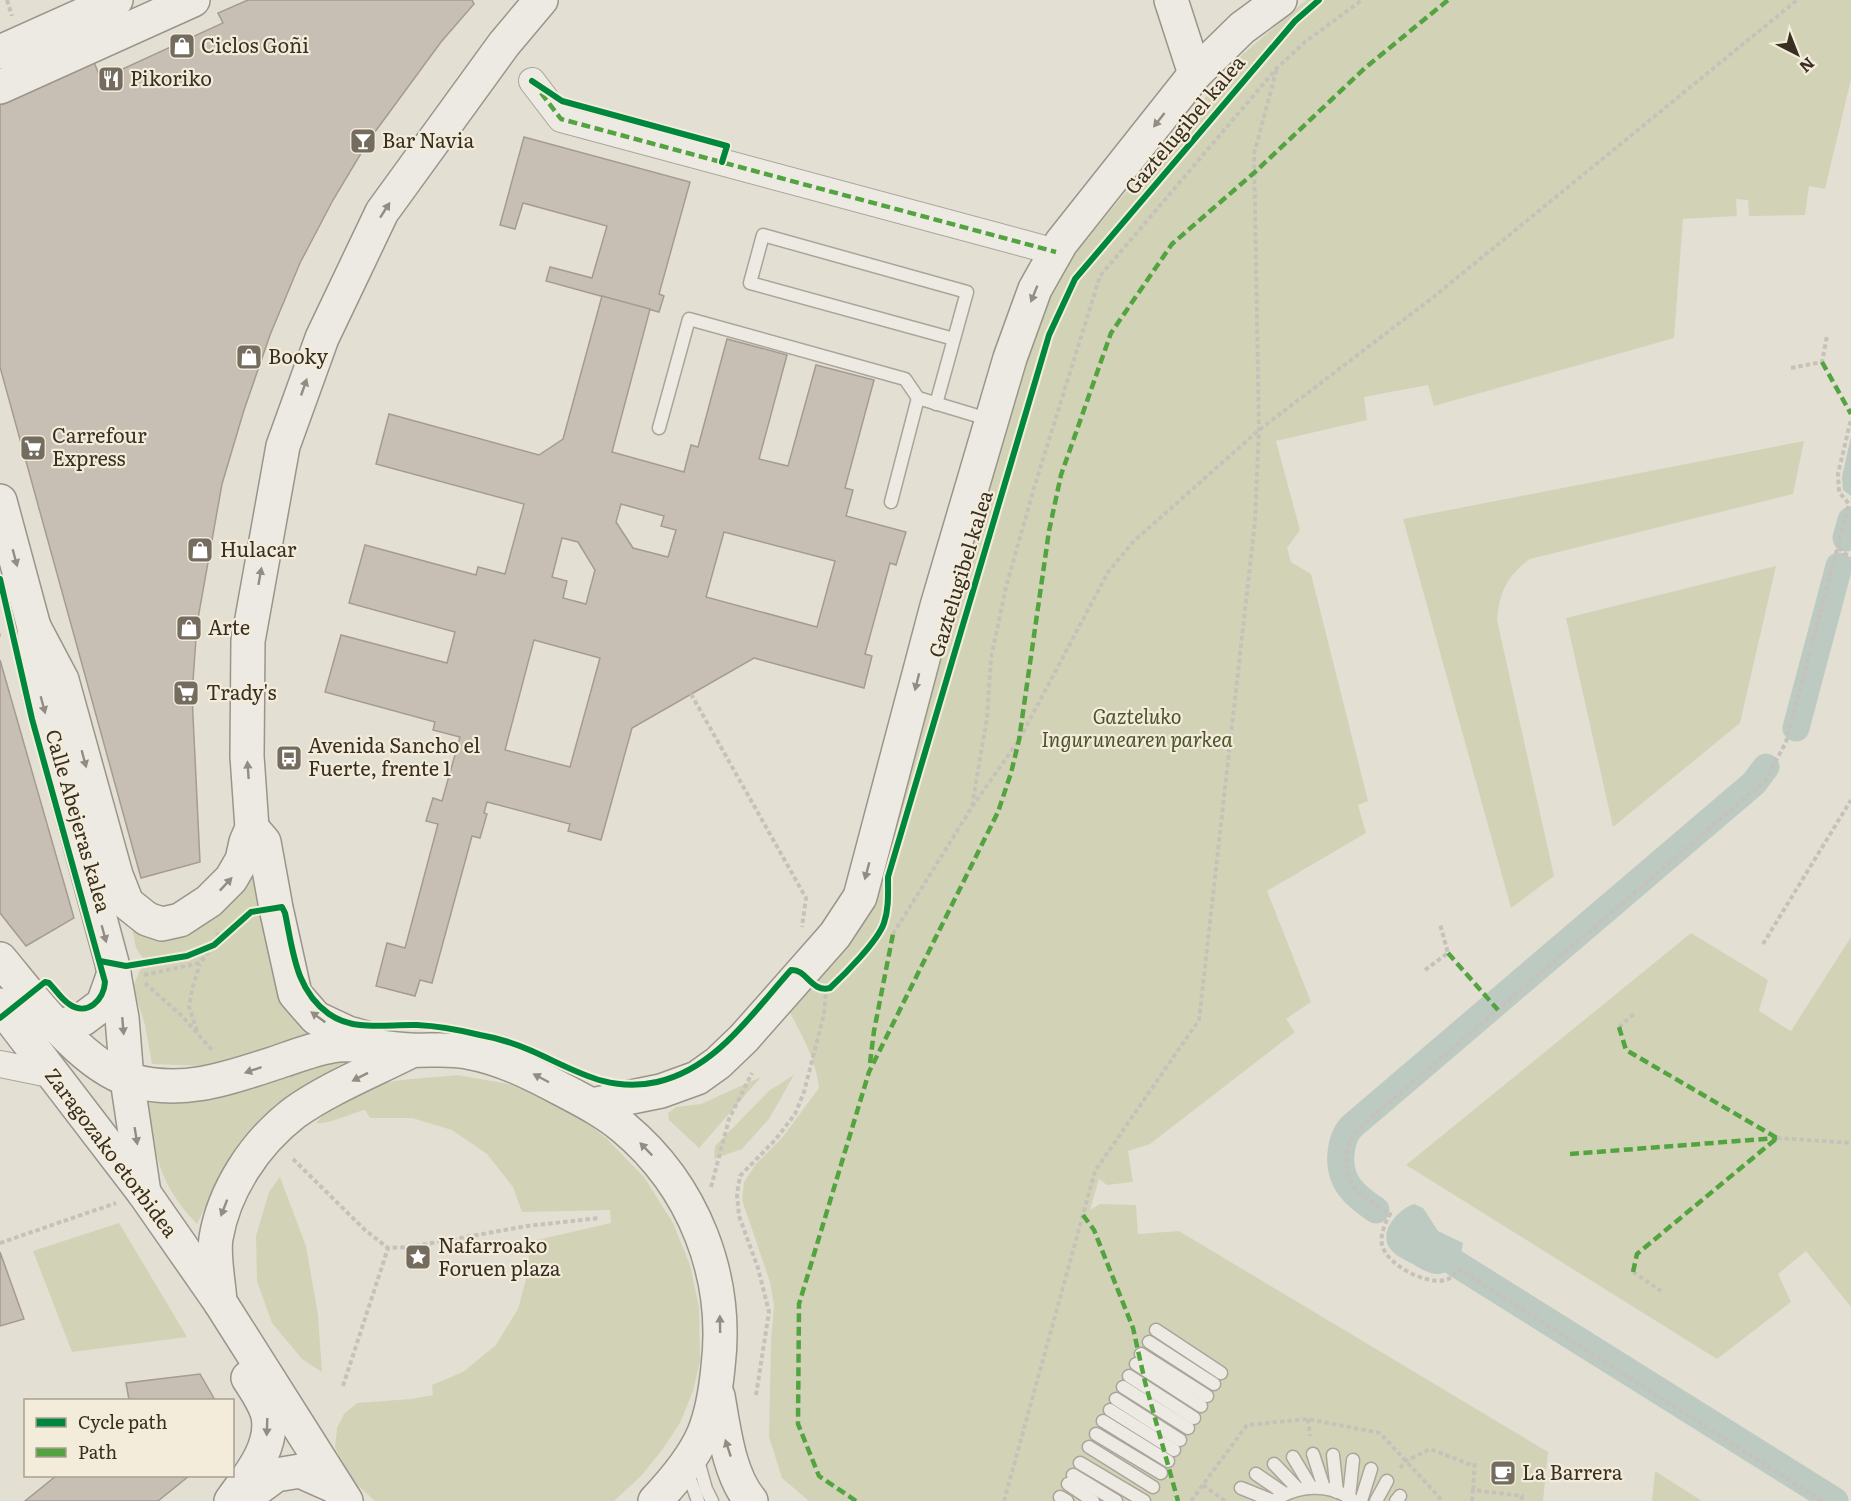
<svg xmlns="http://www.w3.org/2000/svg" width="1851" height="1501" font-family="Literata,serif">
<rect width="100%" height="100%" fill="#e4dfd3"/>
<g fill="#d2d3b6">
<path d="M 1306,0 L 1851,0 L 1851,79 L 1825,189 L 1809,186 L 1805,215 L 1749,216 L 1748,200 L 1736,199 L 1737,216 L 1683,219 L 1674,338 L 1434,406 L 1428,385 L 1364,397 L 1367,420 L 1276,441 L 1300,530 L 1287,548 L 1291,562 L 1311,574 L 1368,801 L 1358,805 L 1366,833 L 1267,891 L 1311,1002 L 1286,1019 L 1295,1032 L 1150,1144 L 1128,1151 L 1133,1182 L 1107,1185 L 1099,1179 L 1090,1210 L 1100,1204 L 1136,1205 L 1138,1234 L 1179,1231 L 1548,1452 L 1543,1501 L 809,1501 L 782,1478 L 769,1437 L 771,1341 L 774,1306 L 770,1282 L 742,1200 L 744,1182 L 756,1164 L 782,1138 L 819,1088 C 816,1060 802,1035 789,1011 L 914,756 L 996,464 L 1016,381 L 1039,319 L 1069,261 L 1172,136 L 1242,55 Z"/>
<path d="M 1804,441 L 1793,494 L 1530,559 C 1507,576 1500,591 1497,620 L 1554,876 L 1511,908 L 1403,519 Z"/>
<path d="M 1776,566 L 1740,723 L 1613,827 L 1566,618 Z"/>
<path d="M 254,859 L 271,960 L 282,999 L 315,1035 L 283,1043 L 249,1058 L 204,1066 L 152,1064 L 145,1025 L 133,987 L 144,960 L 136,948 L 127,903 L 180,920 Z"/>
<path d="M 1691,933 L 1768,980 L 1759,1011 L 1791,1031 L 1851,937 L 1851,1307 L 1806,1251 L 1778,1274 L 1791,1302 L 1717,1359 L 1406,1165 Z"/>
<path d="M 339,1058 L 364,1061 L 216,1185 L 197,1224 C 160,1186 153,1152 148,1102 L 186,1102 L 228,1094 Z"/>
<path d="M 457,1075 L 509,1084 L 566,1106 L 607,1139 L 644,1177 L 673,1223 L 690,1265 L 699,1307 L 700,1361 L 693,1391 L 680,1423 L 662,1450 L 641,1476 L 614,1501 L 375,1501 L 351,1479 L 335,1447 L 337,1428 L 344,1414 L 357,1403 L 411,1399 L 433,1395 L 432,1385 L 463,1372 L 496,1345 L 518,1309 L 529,1268 L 528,1242 L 611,1223 L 610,1210 L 522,1212 L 513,1187 L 487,1154 L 452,1130 L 412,1118 L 370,1118 L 365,1110 C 351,1113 328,1125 317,1123 C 321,1110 371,1087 386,1083 C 406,1078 435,1078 457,1075 Z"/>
<path d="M 794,1075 L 769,1119 L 742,1149 L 714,1159 L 715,1146 L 770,1090 Z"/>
<path d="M 761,1077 L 699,1148 L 669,1120 L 668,1113 L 676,1107 L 701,1104 Z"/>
<path d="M 280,1177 L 306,1246 L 318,1315 L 322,1372 L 302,1359 L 272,1323 L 257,1281 L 256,1236 L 269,1192 Z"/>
<path d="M 119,1223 L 187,1337 L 72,1352 L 33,1251 Z"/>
<path d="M 1655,1471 L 1702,1501 L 1652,1501 Z"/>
</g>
<g fill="#bccac2">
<path d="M 1851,436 L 1851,496 L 1843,490 L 1842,477 Z"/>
<path d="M 1414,1204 L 1423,1208 L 1438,1231 L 1463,1243 C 1462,1251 1460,1257 1455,1264 C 1442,1282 1426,1272 1411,1263 C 1403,1259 1394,1255 1389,1247 C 1379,1230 1399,1209 1414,1204 Z"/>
</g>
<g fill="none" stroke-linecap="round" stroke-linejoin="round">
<g stroke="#bccac2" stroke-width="27">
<path d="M 1846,538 L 1851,520"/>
<path d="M 1796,728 L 1839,566"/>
<path d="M 1376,1210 C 1355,1196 1338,1182 1341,1153 C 1342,1143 1344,1135 1351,1127 L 1754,783 L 1766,767"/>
<path d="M 1455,1263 L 1835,1501"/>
</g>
</g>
<g fill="#c8bfb4" stroke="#a59b91" stroke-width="1.5" fill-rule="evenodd">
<path d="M 248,0 L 472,0 L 474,4 L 441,42 L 369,140 L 333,200 L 300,263 L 270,335 L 244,410 L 222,484 L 197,624 L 192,695 L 200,862 L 141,878 L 0,367 L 0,102 L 93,60 L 101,79 L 223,23 L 218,13 Z"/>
<path d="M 524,137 L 690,182 L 659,294 L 664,296 L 659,312 L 546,281 L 550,267 L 592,278 L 607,226 L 523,203 L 515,229 L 500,225 Z"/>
<path d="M 602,296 L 650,309 L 612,452 L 684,472 L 691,445 L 698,447 L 727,339 L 787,355 L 759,459 L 788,466 L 816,365 L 874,380 L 845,488 L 853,490 L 846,516 L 906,532 L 896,565 L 890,563 L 865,654 L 872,656 L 864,688 L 754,658 L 632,728 L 601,840 L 568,831 L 570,824 L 487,802 L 484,813 L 487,814 L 480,838 L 472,836 L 432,983 L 420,980 L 415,996 L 376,986 L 387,943 L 405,948 L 438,824 L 426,821 L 433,798 L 442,801 L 460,737 L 433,730 L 435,722 L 325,692 L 341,635 L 447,663 L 455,632 L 349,603 L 365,545 L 476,575 L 478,567 L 505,574 L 524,504 L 376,464 L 389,414 L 539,455 L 563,439 ZM 621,504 L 664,516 L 661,526 L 676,530 L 668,557 L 633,548 L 616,522 ZM 724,532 L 835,561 L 817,627 L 706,597 ZM 562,538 L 578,542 L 595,570 L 586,604 L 563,598 L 567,581 L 552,577 ZM 534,640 L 600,658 L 570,767 L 505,750 Z"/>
<path d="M 0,660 L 74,918 L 26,946 L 0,913 Z"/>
<path d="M 0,1252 L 24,1319 L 0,1326 Z"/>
<path d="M 200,1374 L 215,1400 L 129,1400 L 126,1383 Z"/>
<path d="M 56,1476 L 189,1476 L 158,1501 L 25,1501 Z"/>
</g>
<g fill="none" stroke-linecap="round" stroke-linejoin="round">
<defs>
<g id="lane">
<path d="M 936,404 L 967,292 L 763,235 L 750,283 L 954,339"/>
<path d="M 659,428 L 689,319 L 905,379 L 918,398"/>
<path d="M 891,502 L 918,398 L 991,420"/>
<path d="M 1156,1330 L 1221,1373"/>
<path d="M 1149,1342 L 1214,1384"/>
<path d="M 1141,1354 L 1207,1396"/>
<path d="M 1136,1364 L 1201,1406"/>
<path d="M 1129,1376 L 1194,1418"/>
<path d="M 1123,1387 L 1188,1428"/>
<path d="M 1116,1399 L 1180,1440"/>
<path d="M 1110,1410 L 1174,1450"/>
<path d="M 1103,1421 L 1168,1461"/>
<path d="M 1096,1434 L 1161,1473"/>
<path d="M 1089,1447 L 1153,1487"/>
<path d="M 1313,1454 L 1324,1488"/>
<path d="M 1333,1455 L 1337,1492"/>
<path d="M 697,1457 L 706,1489 L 712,1501"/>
<path d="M 1293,1457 L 1311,1487"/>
<path d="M 1080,1463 L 1144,1501"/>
<path d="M 1274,1464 L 1298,1489"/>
<path d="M 686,1468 L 698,1501"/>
<path d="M 1256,1474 L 1285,1494"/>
<path d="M 1073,1475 L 1116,1501"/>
<path d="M 1068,1484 L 1093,1501"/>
<path d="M 1241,1488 L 1273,1501"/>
<path d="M 1060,1497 L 1067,1501"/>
<path d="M 1349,1497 L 1353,1460"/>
<path d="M 1273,1501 C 1298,1485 1329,1482 1354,1501"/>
<path d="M 1361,1501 L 1371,1469"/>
<path d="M 1376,1501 L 1387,1481"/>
<path d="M 1396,1501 L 1400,1496"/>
</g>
<g id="street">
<path d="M 532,81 L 561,119 L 1056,252"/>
<path d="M 0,1064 L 54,1075"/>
</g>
<g id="secondary">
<path d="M 1171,0 L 1195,74"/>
<path d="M 0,52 L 116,0"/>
<path d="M 0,87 L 193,0"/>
<path d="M 0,501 L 34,627 L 39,691 L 112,963 L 122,1018 L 127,1079 L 144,1193"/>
<path d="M 34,627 L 62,680 L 116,875 L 127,903 L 147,919 L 162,924 L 180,920 L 209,901 L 231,879 L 242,860 L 246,842 L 252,828 L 247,756 L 248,641 L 283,446 L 322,338 L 382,212 L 504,44 L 541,0"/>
<path d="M 252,828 L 264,842 L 276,908 L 295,994 L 316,1018 L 348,1033 L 370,1039"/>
<path d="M 0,959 C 32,997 81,1065 130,1080 C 185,1096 232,1077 284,1060 C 301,1054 320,1047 338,1045 C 360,1043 388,1049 411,1050 C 429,1051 449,1048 467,1052 C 501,1058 531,1073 561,1089 C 582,1100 604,1111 623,1127 C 694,1186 729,1276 718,1367 C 716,1388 712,1413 704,1433 C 693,1459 674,1481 655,1501"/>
<path d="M 0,1005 L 144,1193 L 220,1302 L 346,1501"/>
<path d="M 57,1027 L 83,1019 L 103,1004 L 114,973"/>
<path d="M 592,1105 L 661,1091 L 697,1078 L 718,1063 L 744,1038 L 835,935 L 860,897 L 937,606 L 1010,358 L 1035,289 L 1061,243 L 1195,74 L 1242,28 L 1280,0"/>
<path d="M 220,1302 C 219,1283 213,1256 216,1238 C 224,1190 255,1143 294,1113 C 327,1089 374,1070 411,1051"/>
<path d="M 718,1396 C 724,1430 729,1475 751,1501"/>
<path d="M 242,1500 L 276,1475 L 300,1471 L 336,1487"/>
<path d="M 231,1501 C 248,1477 274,1448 268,1416 C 265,1403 255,1389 248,1378"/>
</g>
</defs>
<use href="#lane" stroke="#aaa49b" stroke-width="15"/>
<use href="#street" stroke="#aaa49b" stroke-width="28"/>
<use href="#secondary" stroke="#9a948b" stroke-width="36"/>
<g stroke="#c6c2ba" stroke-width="4" stroke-dasharray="4.5 3" stroke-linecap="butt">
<path d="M 7,0 L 12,16"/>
<path d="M 1791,368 L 1822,362 L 1827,336"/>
<path d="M 1838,548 L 1851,558"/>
<path d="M 0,635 L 1,635"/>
<path d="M 691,694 L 806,898 L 802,927"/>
<path d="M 972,806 L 987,718 L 991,658 L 1006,587 L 1034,488 L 1100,276 L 1277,68 L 1305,42 L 1362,0"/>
<path d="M 893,934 L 972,807 L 1019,740 L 1108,572 L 1133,542 L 1259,430 L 1431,299 L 1797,0"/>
<path d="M 1763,944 L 1851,800"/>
<path d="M 1425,970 L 1448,953 L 1440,924"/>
<path d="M 144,975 L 200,963 L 219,938 L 216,929"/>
<path d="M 145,983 L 182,1016 L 212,1050"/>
<path d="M 1619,1027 L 1635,1013"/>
<path d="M 197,1031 L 189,1007 L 192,989 L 200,964"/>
<path d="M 1777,1138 L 1851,1143"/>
<path d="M 293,1159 L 365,1230 L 388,1248 L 410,1247 L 527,1226 L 600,1218"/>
<path d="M 711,1187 L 729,1119 L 752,1073"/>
<path d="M 0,1243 L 116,1203"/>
<path d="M 1633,1272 L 1661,1291"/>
<path d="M 343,1386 L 388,1248"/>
<path d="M 756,1395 L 769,1312 L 758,1268 L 739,1216 L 737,1194 L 740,1176 L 776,1139 L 795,1114 L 804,1092 L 824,1014 L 826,990"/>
<path d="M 1308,1419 L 1310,1436"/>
<path d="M 1400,1468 L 1406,1461 L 1430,1449 L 1474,1466"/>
<path d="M 1203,1485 L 1225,1501"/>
<path d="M 1473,1490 L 1475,1461"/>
<path d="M 1004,1501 L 1095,1171 L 1199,1020 L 1255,521 L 1259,430 L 1254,154 L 1277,68"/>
<path d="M 1191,1501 L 1247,1425 L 1308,1419 L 1380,1433 L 1440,1498 L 1440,1501"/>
<path d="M 1472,1501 L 1473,1490 L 1522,1496 L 1521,1501"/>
<path d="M 1822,1501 L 1459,1269 C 1455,1274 1451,1279 1445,1280 C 1426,1285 1387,1265 1382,1245 C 1380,1234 1385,1224 1390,1214 C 1379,1206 1363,1199 1355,1188 C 1343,1170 1344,1149 1356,1131 L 1765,781 L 1786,742 L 1849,504 L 1839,492 L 1838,474 L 1851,419"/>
</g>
<use href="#lane" stroke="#edeae3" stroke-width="12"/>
<use href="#street" stroke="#edeae3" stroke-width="26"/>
<use href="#secondary" stroke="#edeae3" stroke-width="33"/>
<g stroke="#53a441" stroke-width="4.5" stroke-dasharray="9 4.5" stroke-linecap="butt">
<path d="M 541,93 L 561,119 L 1056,252"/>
<path d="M 1822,362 L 1851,414"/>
<path d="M 1448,953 L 1498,1010"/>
<path d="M 1619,1027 L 1626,1050 L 1777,1138"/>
<path d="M 870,1063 L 874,1031 L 893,934"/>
<path d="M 1570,1154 L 1777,1138"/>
<path d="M 1083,1215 L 1094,1230 L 1133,1328 L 1145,1382 L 1178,1501"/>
<path d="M 1633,1272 L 1637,1254 L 1777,1138"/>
<path d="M 856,1501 L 819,1476 L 798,1424 L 799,1304 L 869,1072 L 998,812 L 1011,773 L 1019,740 L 1049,531 L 1061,475 L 1111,333 L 1172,244 L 1255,172 L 1365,68 L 1448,0"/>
</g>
<defs>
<g id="cycleway">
<path d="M 532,81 L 562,101 L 727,146 L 722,162"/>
<path d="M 0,579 L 32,719 L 105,982 C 104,1000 87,1017 69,1004 C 61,999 56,990 49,983 L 45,982 L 0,1018"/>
<path d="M 100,961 L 126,966 L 187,956 L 214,945 L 251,912 L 282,907 L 285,913 C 293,950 295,990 329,1014 C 355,1032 387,1024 417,1025 C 438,1026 460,1030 480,1035 C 498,1038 516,1044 532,1051 C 575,1070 608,1093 657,1082 C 716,1069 753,1012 791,970 C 807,969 811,993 830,988 C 844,975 878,941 884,923 C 889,908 888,893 888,877 L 1049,335 L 1075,279 L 1295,21 L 1319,0"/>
</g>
</defs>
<use href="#cycleway" stroke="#f4ecda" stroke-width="10"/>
<use href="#cycleway" stroke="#00873e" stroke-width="6"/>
</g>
<defs><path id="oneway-solid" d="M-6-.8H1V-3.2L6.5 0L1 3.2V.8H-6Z" transform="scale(1.5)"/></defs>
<g fill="#938c82">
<use href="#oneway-solid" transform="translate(1159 120) rotate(128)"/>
<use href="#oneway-solid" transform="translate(385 210) rotate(-57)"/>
<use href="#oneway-solid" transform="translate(1034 294) rotate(112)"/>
<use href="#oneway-solid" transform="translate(304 387) rotate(-71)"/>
<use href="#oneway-solid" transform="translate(15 558) rotate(75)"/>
<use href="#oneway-solid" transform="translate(260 576) rotate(-80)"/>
<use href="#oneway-solid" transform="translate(917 682) rotate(104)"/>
<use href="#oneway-solid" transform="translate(43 705) rotate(75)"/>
<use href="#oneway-solid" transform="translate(84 759) rotate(75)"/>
<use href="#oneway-solid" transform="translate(248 770) rotate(-94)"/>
<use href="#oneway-solid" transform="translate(867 871) rotate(105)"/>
<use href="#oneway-solid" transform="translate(226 884) rotate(-47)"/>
<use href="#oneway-solid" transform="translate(104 934) rotate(75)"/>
<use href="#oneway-solid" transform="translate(318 1017) rotate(-144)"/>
<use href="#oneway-solid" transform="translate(123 1026) rotate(85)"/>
<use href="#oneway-solid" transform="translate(253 1070) rotate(161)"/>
<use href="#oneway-solid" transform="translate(360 1077) rotate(153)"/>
<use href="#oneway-solid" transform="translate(541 1078) rotate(-152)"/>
<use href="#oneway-solid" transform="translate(136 1136) rotate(81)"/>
<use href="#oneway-solid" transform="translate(646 1149) rotate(-134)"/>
<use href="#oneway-solid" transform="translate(224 1208) rotate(111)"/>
<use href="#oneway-solid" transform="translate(720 1324) rotate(-91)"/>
<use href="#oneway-solid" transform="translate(267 1427) rotate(92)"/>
<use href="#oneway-solid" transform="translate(728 1448) rotate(-108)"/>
</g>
<defs>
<symbol id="shop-square" viewBox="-11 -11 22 22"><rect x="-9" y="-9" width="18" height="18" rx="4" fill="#756c60" stroke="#f4ecda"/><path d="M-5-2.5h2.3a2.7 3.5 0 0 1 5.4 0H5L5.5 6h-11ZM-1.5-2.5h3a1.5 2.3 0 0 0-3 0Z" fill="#fff"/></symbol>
<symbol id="restaurant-square" viewBox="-11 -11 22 22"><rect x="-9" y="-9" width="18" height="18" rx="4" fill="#756c60" stroke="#f4ecda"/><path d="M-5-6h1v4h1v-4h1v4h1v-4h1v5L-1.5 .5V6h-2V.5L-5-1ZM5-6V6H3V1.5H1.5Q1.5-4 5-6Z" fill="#fff"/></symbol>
<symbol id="bar-square" viewBox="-11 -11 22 22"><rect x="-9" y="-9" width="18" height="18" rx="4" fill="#756c60" stroke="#f4ecda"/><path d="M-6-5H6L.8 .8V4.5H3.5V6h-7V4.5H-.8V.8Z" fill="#fff"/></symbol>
<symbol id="supermarket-square" viewBox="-11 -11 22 22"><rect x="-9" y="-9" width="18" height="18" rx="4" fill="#756c60" stroke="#f4ecda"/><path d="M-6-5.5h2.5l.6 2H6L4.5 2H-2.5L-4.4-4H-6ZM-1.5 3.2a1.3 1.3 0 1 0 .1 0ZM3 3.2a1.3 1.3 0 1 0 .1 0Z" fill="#fff"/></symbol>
<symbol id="bus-square" viewBox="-11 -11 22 22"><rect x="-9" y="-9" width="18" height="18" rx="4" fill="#756c60" stroke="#f4ecda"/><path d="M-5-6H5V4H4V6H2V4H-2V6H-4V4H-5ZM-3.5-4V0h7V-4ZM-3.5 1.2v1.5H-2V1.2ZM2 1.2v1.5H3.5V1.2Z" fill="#fff"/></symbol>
<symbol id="sight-square" viewBox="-11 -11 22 22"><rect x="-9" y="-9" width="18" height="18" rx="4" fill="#756c60" stroke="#f4ecda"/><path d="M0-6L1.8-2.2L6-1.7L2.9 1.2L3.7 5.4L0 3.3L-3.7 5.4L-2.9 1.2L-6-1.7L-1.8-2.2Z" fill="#fff"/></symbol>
<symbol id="cafe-square" viewBox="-11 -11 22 22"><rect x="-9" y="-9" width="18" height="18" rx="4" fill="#756c60" stroke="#f4ecda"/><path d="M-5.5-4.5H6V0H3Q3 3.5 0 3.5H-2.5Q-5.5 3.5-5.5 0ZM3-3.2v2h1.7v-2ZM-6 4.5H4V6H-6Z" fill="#fff"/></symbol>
</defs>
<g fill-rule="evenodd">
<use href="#shop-square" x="167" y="31" width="30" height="30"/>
<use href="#restaurant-square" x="96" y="64" width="30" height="30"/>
<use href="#bar-square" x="348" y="126" width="30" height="30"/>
<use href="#shop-square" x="234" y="342" width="30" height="30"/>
<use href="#supermarket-square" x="18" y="433" width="30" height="30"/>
<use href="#shop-square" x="185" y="535" width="30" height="30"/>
<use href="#shop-square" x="174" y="613" width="30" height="30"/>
<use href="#supermarket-square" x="171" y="678" width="30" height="30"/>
<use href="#bus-square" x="274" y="743" width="30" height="30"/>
<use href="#sight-square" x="403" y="1242" width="30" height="30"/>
<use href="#cafe-square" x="1488" y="1458" width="30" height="30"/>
</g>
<g text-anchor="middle" stroke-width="4.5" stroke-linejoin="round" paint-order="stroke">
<g font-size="20" fill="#392e22" stroke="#f4ecda" text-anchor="start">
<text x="201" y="53">Ciclos Goñi</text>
<text x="130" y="86">Pikoriko</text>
<text x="382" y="148">Bar Navia</text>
<text x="268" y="364">Booky</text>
<text x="52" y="443">Carrefour<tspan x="52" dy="23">Express</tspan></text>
<text x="220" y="557">Hulacar</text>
<text x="208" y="635">Arte</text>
<text x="206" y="700">Trady's</text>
<text x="308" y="753">Avenida Sancho el<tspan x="308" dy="23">Fuerte, frente 1</tspan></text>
<text x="438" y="1253">Nafarroako<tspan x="438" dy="23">Foruen plaza</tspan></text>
<text x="1522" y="1480">La Barrera</text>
</g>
<g font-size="20" fill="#392e22" stroke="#f4ecda">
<text transform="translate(1185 125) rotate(-50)" y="7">Gaztelugibel kalea</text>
<text transform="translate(961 574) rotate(-73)" y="7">Gaztelugibel kalea</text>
<text transform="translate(78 821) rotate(74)" y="7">Calle Abejeras kalea</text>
<text transform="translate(111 1153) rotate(53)" y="7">Zaragozako etorbidea</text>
</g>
<g font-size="20" font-style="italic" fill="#49542a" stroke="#f4ecda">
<text x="1137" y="724">Gazteluko<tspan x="1137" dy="23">Ingurunearen parkea</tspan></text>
</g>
</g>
<rect x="24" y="1399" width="210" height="78" fill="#f4ecda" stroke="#a9a090" stroke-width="1.5"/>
<rect x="36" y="1418" width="30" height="9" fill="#00873e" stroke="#a9a090" stroke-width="1.5"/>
<text x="78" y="1429" font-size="18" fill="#392e22">Cycle path</text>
<rect x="36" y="1448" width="30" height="9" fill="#53a441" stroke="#a9a090" stroke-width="1.5"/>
<text x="78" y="1459" font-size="18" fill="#392e22">Path</text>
<g transform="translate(1797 54) rotate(138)" stroke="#f4ecda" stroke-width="4.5" paint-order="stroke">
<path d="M0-4.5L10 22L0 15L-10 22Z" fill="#392e22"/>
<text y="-9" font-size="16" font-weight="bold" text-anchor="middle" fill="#392e22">N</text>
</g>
</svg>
